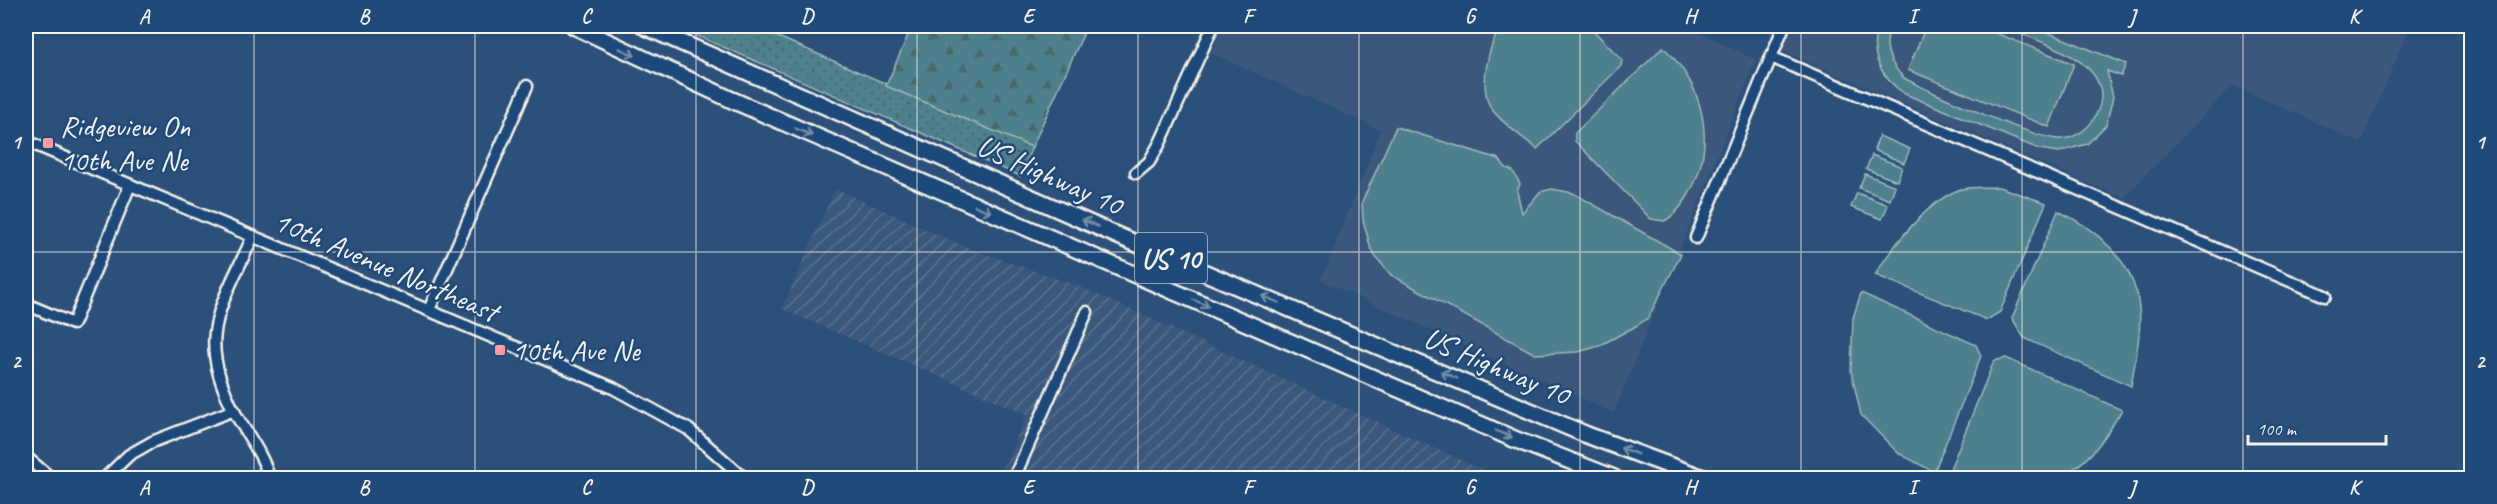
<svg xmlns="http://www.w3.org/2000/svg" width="2497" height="504" font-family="Caveat,sans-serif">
<defs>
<pattern id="industrial-furrows" width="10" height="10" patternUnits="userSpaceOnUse" patternTransform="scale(1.5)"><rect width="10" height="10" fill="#3a597c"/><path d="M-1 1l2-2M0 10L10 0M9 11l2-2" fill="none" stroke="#57718f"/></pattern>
<pattern id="grass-dots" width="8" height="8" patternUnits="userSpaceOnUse" patternTransform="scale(1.5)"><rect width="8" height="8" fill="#4e808c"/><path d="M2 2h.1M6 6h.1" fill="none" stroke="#4c676c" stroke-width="1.8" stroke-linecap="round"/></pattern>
<pattern id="forest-firs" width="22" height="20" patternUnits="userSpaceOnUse" patternTransform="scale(1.5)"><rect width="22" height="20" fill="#4e808c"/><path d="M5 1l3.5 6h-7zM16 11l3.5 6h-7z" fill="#4c676c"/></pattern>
</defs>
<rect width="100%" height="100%" fill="#2b517b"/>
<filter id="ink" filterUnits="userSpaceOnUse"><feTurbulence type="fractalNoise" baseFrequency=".0167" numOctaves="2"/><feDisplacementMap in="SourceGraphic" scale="12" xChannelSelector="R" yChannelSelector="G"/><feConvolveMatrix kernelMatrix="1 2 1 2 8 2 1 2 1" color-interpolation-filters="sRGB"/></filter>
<g filter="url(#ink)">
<g fill="#3a597c">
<path d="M 1224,26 L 1686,26 L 1756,60 L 1614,413 L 1321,280 L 1381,130 L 1211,53 Z"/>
<path d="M 1791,26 L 2410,26 L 2361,143 L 2233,85 L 2123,198 L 1781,50 Z"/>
</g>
<path fill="url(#industrial-furrows)" d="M 835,189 L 966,247 L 1083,288 L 1500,478 L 999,478 L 1027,414 L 782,309 Z"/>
<path fill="url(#grass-dots)" stroke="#a1b8ba" stroke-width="1.5" d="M 675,26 L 753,26 L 1032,147 L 1020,176 Z"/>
<path fill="url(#forest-firs)" stroke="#a1b8ba" stroke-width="1.5" d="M 912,26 L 1087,26 L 1032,147 L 886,86 Z"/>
<g fill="#4e808c" stroke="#a1b8ba" stroke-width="1.5">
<path d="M 1501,26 L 1589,26 L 1622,60 L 1621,66 L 1537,149 C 1523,137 1501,123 1491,108 C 1478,86 1489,45 1501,26 Z"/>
<path d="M 1877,26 L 1891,26 C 1882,46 1889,63 1904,78 C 1927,91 2040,141 2061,139 C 2076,138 2089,129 2096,115 C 2123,61 2034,40 1999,26 L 2032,26 L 2126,64 L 2121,76 L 2107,71 L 2113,97 L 2106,125 L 2087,144 L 2059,152 L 2039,149 L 1905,94 C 1881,78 1869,55 1877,26 Z"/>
<path d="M 1926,26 L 1978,26 L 2074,64 L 2049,127 L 1908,70 Z"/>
<path d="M 1663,47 C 1705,86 1717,144 1689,194 C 1683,204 1675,216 1664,221 L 1651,219 L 1575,141 L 1575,133 Z"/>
<path d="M 1396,127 L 1499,159 L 1506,168 L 1513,171 L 1520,184 L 1517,191 L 1522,213 L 1540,192 L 1552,189 L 1573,193 L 1681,254 L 1648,318 L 1636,326 L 1599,346 L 1578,352 L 1535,354 L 1391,275 L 1375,256 L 1370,246 L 1363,220 L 1362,202 Z"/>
<path d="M 1879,136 L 1910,149 L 1904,163 L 1874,150 Z"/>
<path d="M 1872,155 L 1902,167 L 1897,181 L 1866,169 Z"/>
<path d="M 1865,174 L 1895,186 L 1890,200 L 1859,188 Z"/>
<path d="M 1999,187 L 2046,203 L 2000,312 L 1987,320 L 1875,275 C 1892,247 1926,203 1958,190 C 1969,186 1987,188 1999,187 Z"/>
<path d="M 1857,193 L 1888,205 L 1882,219 L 1851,207 Z"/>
<path d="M 2058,211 C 2097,229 2134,261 2139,307 C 2142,332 2135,361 2131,386 L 2024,338 L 2012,318 Z"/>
<path d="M 1861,293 L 1976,345 L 1981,356 L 1934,472 L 1898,453 L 1861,415 L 1851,371 L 1853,318 Z"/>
<path d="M 2006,358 L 2122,410 C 2105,438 2087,468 2054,478 L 1962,478 L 1948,474 L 1994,361 Z"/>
</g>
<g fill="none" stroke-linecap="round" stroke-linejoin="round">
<defs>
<g id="minor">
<path d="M 1771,57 L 2325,296"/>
<path d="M 26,141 L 613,388 L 688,429 L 744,478"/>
<path d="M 1136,173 L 1149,162 L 1160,143 L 1213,26"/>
<path d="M 253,236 C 221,308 194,336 235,413 C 246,433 264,456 269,478"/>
<path d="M 1696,238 L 1784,26"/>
<path d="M 26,304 L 73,324 L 130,185"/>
<path d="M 429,310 L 527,86"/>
<path d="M 26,457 L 51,478"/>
<path d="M 105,478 L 129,455 L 152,442 L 234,410"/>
<path d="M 1014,478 L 1087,312"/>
</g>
<g id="highway">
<path d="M 574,26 L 732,100 L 1514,439 L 1614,478"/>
<path d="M 644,26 L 1116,235 L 1587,435 L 1703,478"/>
</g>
</defs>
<use href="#minor" stroke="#f4f1e8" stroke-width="15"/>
<use href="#highway" stroke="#f4f1e8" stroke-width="20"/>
<use href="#minor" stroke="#1f4a7a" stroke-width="10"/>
<use href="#highway" stroke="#1f4a7a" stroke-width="15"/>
</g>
<defs><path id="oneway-shaft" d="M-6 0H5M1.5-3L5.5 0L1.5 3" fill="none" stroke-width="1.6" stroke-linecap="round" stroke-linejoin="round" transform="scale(1.5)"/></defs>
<g stroke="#748da6">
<use href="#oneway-shaft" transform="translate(627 52) rotate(26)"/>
<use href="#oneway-shaft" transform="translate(804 132) rotate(23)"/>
<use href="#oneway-shaft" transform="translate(983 209) rotate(23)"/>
<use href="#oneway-shaft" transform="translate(1090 223) rotate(-156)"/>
<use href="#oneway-shaft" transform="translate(1270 299) rotate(-157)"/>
<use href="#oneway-shaft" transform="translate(1201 303) rotate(23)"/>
<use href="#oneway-shaft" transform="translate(1449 375) rotate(-157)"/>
<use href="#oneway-shaft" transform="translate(1504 434) rotate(23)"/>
<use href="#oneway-shaft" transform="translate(1629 451) rotate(-159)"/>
</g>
</g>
<path fill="none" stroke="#f4f1e8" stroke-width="1.5" stroke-opacity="0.55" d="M 254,26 L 254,478M 475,26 L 475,478M 696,26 L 696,478M 917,26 L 917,478M 1138,26 L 1138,478M 1359,26 L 1359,478M 1580,26 L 1580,478M 1801,26 L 1801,478M 2022,26 L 2022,478M 2243,26 L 2243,478M 26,252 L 2472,252"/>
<g fill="#ff9aa2" stroke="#1f4a7a" stroke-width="2">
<rect x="42" y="137" width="12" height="12" rx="3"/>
<rect x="494" y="344" width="12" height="12" rx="3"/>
</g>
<g text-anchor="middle" stroke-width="5" stroke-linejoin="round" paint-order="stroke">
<rect fill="#1f4a7a" stroke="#b4bfc7" stroke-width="1.5" x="1135" y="233" width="72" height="50" rx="4.5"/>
<g font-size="28" font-weight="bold" fill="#f4f1e8">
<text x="1171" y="268">US 10</text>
</g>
<g font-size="30" fill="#f4f1e8" stroke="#1f4a7a" text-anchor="start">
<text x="60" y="136">Ridgeview On<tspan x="60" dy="34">10th Ave Ne</tspan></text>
<text x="512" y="360">10th Ave Ne</text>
</g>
<g font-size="30" fill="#f4f1e8" stroke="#1f4a7a">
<text transform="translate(1050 175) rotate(24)" y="10">US Highway 10</text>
<text transform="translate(386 266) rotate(23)" y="10">10th Avenue Northeast</text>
<text transform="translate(1497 366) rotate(23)" y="10">US Highway 10</text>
</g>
</g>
<rect width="2497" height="504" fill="none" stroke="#1f4a7a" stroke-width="66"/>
<path d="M2248 435v9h138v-9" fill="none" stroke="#f4f1e8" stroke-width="3"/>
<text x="2257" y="435" font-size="18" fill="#f4f1e8" stroke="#1f4a7a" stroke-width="4.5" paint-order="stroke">100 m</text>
<rect x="33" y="33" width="2431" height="438" fill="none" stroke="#f4f1e8" stroke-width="2"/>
<g font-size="20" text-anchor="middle" font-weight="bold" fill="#f4f1e8">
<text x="144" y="23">A</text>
<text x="364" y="23">B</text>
<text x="586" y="23">C</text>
<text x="807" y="23">D</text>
<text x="1028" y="23">E</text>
<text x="1248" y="23">F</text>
<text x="1470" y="23">G</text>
<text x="1690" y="23">H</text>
<text x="1912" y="23">I</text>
<text x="2132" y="23">J</text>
<text x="2354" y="23">K</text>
<text x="16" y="149">1</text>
<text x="2480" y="149">1</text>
<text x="16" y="368">2</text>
<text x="2480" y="368">2</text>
<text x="144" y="494">A</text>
<text x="364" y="494">B</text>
<text x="586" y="494">C</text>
<text x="807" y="494">D</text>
<text x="1028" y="494">E</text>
<text x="1248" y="494">F</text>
<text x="1470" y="494">G</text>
<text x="1690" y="494">H</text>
<text x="1912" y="494">I</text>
<text x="2132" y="494">J</text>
<text x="2354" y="494">K</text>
</g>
</svg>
